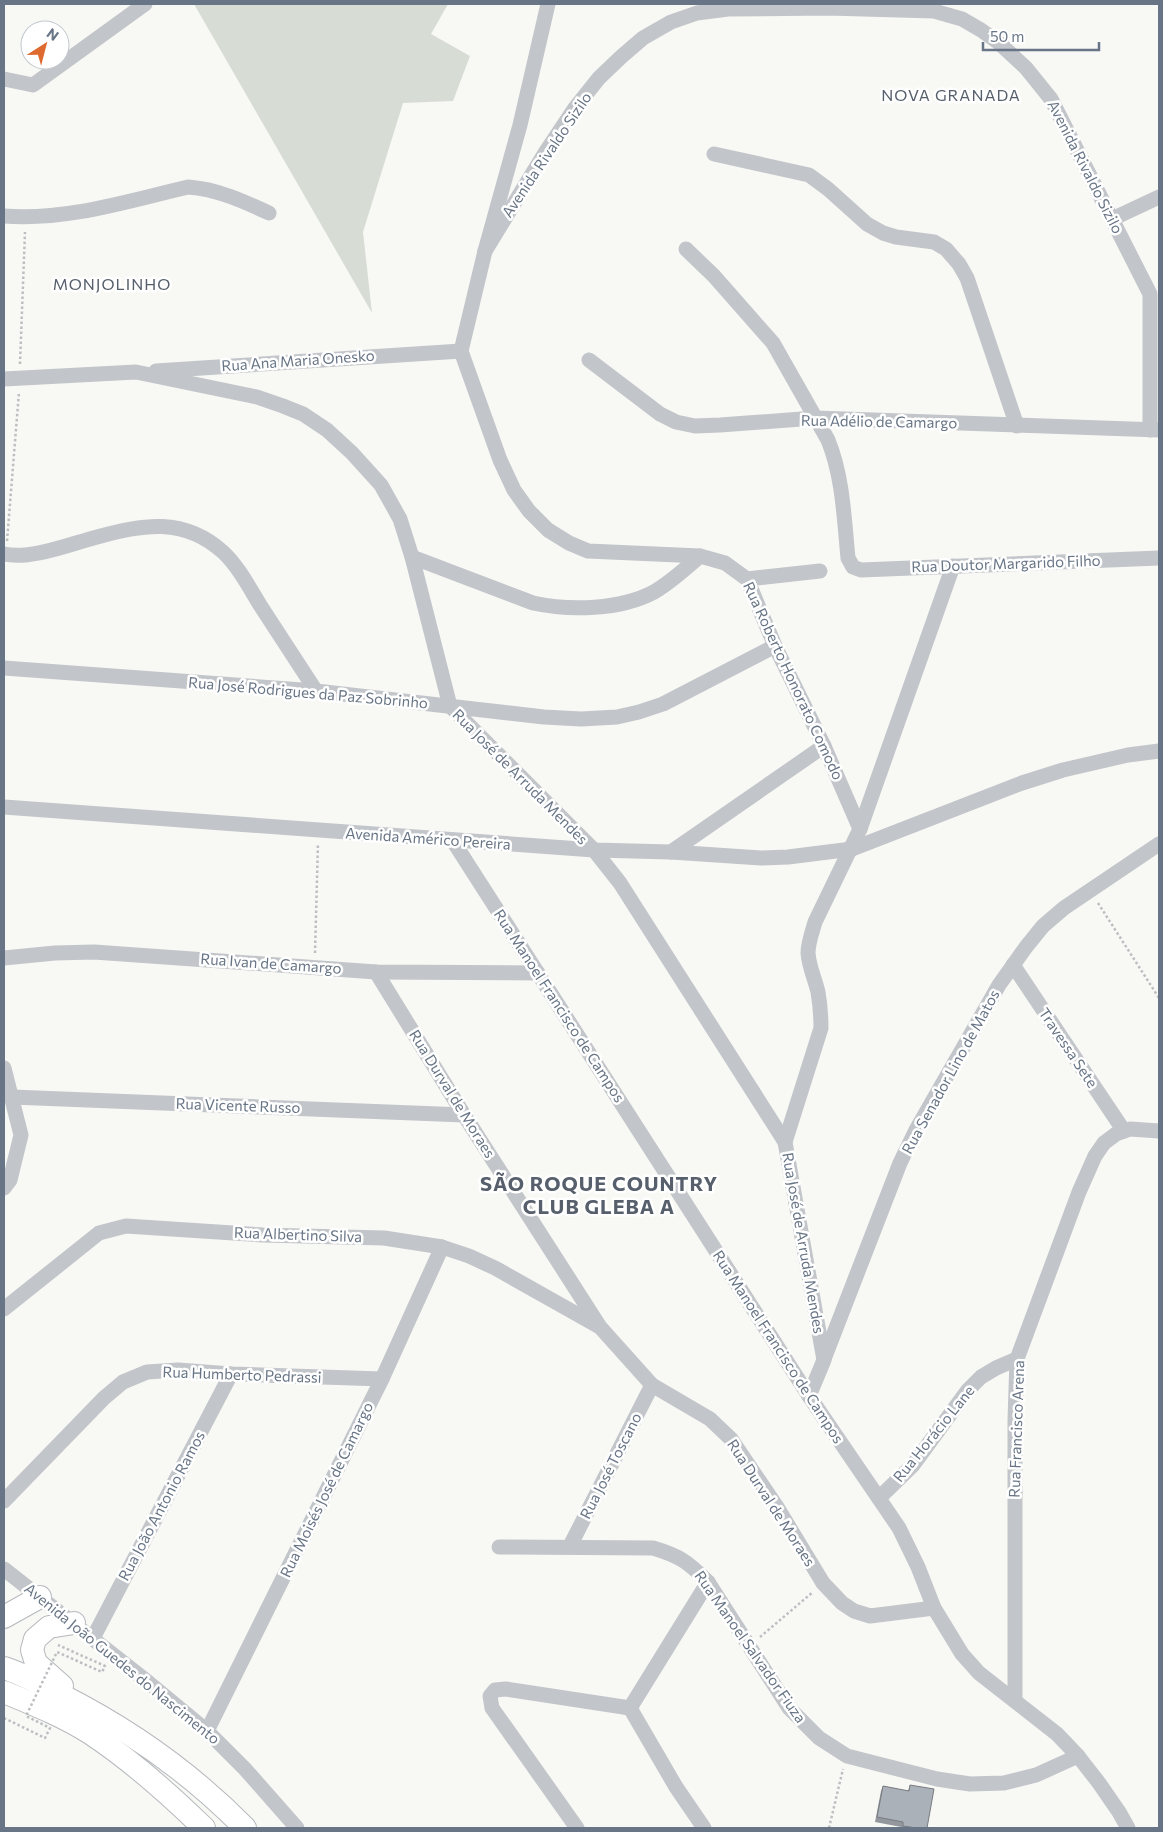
<svg xmlns="http://www.w3.org/2000/svg" width="1163" height="1832" font-family="Commissioner,sans-serif">
<rect width="100%" height="100%" fill="#f8f8f5"/>
<path fill="#d7ddd5" d="M 194,4 L 448,4 L 431,34 L 470,56 L 453,101 L 403,103 L 363,232 L 372,313 Z"/>
<g fill="none" stroke-linecap="round" stroke-linejoin="round">
<defs>
<g id="highway">
<path d="M 4,1617 L 40,1597"/>
<path d="M 4,1668 C 25,1675 43,1685 63,1696 C 130,1730 192,1774 245,1828"/>
<path d="M 62,1686 L 36,1663 L 32,1650 L 35,1639 L 49,1627 L 74,1623"/>
<path d="M 4,1692 C 33,1704 63,1716 90,1733 C 131,1760 169,1794 204,1828"/>
</g>
</defs>
<use href="#highway" stroke="#b5b8bc" stroke-width="24"/>
<g stroke="#bcbec1" stroke-width="2.5" stroke-dasharray="2.5 2.5" stroke-linecap="butt">
<path d="M 20,364 L 25,232"/>
<path d="M 7,541 L 19,392"/>
<path d="M 1098,903 L 1159,998"/>
<path d="M 315,953 L 318,843"/>
<path d="M 760,1637 L 813,1592"/>
<path d="M 829,1828 L 843,1769"/>
</g>
<g stroke="#c2c5c9" stroke-width="15">
<path d="M 4,79 L 33,85 L 145,4"/>
<path d="M 714,154 L 809,175 L 828,189 L 867,224 L 883,233 L 896,237 L 934,242 L 946,249 L 959,264 L 967,278 L 1017,426"/>
<path d="M 4,216 C 66,221 128,201 188,187 C 217,189 243,201 269,213"/>
<path d="M 1112,219 L 1159,197"/>
<path d="M 686,249 L 714,276 L 773,343 L 828,440 C 843,477 844,518 848,558 L 853,567 L 861,570 L 1159,558"/>
<path d="M 485,251 L 545,153 L 575,108 L 599,78 L 621,57 L 643,38 L 671,22 L 697,13 L 728,9 L 828,8 L 934,11 L 962,19 L 981,30 L 999,43 L 1026,68 L 1051,99 L 1150,294 L 1150,430"/>
<path d="M 461,351 L 500,460 L 514,490 L 529,511 L 548,530 L 569,543 L 588,551 L 700,556 L 725,563 L 747,579 L 775,646 L 824,746 L 860,829 L 815,922 C 812,933 808,943 808,953 C 809,967 815,979 818,992 C 820,1004 821,1016 821,1028 L 785,1142"/>
<path d="M 461,351 L 485,251 L 520,125 L 548,4"/>
<path d="M 589,360 L 660,414 L 676,422 L 695,426 L 720,425 L 815,418 L 1159,430"/>
<path d="M 156,371 L 461,351"/>
<path d="M 4,379 L 136,372 L 257,397 L 283,406 L 303,414 L 327,430 L 352,453 L 381,485 L 400,519 L 412,557 L 450,706 L 594,850 L 620,883 L 785,1142 L 824,1360 L 809,1396"/>
<path d="M 4,554 C 31,560 70,544 97,537 C 142,524 184,517 223,552 C 238,566 249,587 260,605 C 279,634 297,662 316,691"/>
<path d="M 412,557 L 533,603 C 570,611 620,610 654,592 C 671,582 685,569 700,556"/>
<path d="M 747,579 L 820,571"/>
<path d="M 4,668 L 316,691 L 544,717 L 581,719 L 617,717 L 639,712 L 663,704 L 775,646"/>
<path d="M 4,807 L 594,850 L 671,852 L 761,858 L 788,857 L 852,849 L 1022,783 L 1063,770 L 1128,755 L 1159,751"/>
<path d="M 860,829 L 953,566"/>
<path d="M 453,841 L 809,1396 L 899,1528 L 918,1567 L 934,1608 L 962,1654 L 979,1673 L 1057,1734 L 1078,1756 L 1099,1783 L 1119,1812 L 1128,1828"/>
<path d="M 671,852 L 824,746"/>
<path d="M 4,958 L 55,953 L 94,952 L 376,972 L 538,973"/>
<path d="M 1013,965 L 1124,1131"/>
<path d="M 376,972 L 464,1115 L 600,1327 L 652,1385 L 710,1419 L 731,1439 L 777,1507 L 823,1583 L 842,1603 L 854,1611 L 870,1616 L 934,1608"/>
<path d="M 4,1068 L 21,1135 L 10,1180 L 4,1188"/>
<path d="M 12,1097 L 464,1115"/>
<path d="M 4,1309 L 99,1233 L 126,1226 L 263,1235 L 384,1238 L 442,1247 L 469,1256 L 495,1268 L 598,1326"/>
<path d="M 824,1359 L 900,1163 L 916,1130 L 999,985 L 1026,947 L 1043,926 L 1064,908 L 1159,844"/>
<path d="M 879,1498 L 913,1465 L 968,1390 L 981,1377 L 996,1368 L 1017,1359"/>
<path d="M 4,1501 L 104,1398 L 123,1382 L 147,1372 L 178,1370 L 231,1374 L 382,1379"/>
<path d="M 570,1546 L 652,1385"/>
<path d="M 499,1547 L 653,1548 C 680,1556 688,1562 708,1582 L 789,1708 L 819,1738 L 847,1756 L 937,1779 L 970,1784 L 1004,1783 L 1036,1775 L 1078,1756"/>
<path d="M 4,1569 L 149,1683 L 207,1731 L 245,1769 L 297,1828"/>
<path d="M 93,1638 L 231,1374"/>
<path d="M 1015,1701 L 1015,1420 L 1017,1359 L 1079,1192 L 1095,1156 L 1104,1143 L 1116,1134 L 1130,1129 L 1159,1131"/>
<path d="M 630,1708 L 708,1582"/>
<path d="M 207,1731 L 382,1379 L 442,1247"/>
<path d="M 577,1828 L 492,1708 L 490,1696 L 495,1690 L 506,1689 L 630,1708 L 676,1787 L 704,1828"/>
</g>
<use href="#highway" stroke="#fff" stroke-width="22"/>
<path stroke="#bcbec1" stroke-width="2.5" stroke-dasharray="2.5 2.5" stroke-linecap="butt" d="M 4,1718 L 45,1738 L 50,1728 L 26,1716 L 57,1652 L 102,1672 L 105,1666 L 58,1645"/>
</g>
<path fill="#93989e" d="M 910,1785 L 927,1828 L 901,1828 L 901,1827 L 875,1822 L 881,1791 L 883,1786 L 908,1791 Z"/>
<path fill="#abb1b8" stroke="#787c81" d="M 910,1785 L 934,1789 L 927,1828 L 917,1828 L 903,1826 L 903,1822 L 877,1817 L 883,1786 L 909,1791 Z"/>
<g text-anchor="middle" stroke-width="5" stroke-linejoin="round" paint-order="stroke">
<g font-size="15" fill="#687586" stroke="#fff">
<text transform="translate(547 155) rotate(-56)" y="5">Avenida Rivaldo Sizilo</text>
<text transform="translate(1085 167) rotate(63)" y="5">Avenida Rivaldo Sizilo</text>
<text transform="translate(298 361) rotate(-4)" y="5">Rua Ana Maria Onesko</text>
<text transform="translate(879 422) rotate(1)" y="5">Rua Adélio de Camargo</text>
<text transform="translate(1006 564) rotate(-2)" y="5">Rua Doutor Margarido Filho</text>
<text transform="translate(793 681) rotate(65)" y="5">Rua Roberto Honorato Comodo</text>
<text transform="translate(308 693) rotate(5)" y="5">Rua José Rodrigues da Paz Sobrinho</text>
<text transform="translate(520 777) rotate(45)" y="5">Rua José de Arruda Mendes</text>
<text transform="translate(428 839) rotate(4)" y="5">Avenida Américo Pereira</text>
<text transform="translate(271 964) rotate(4)" y="5">Rua Ivan de Camargo</text>
<text transform="translate(559 1006) rotate(57)" y="5">Rua Manoel Francisco de Campos</text>
<text transform="translate(1068 1048) rotate(56)" y="5">Travessa Sete</text>
<text transform="translate(951 1072) rotate(-61)" y="5">Rua Senador Lino de Matos</text>
<text transform="translate(452 1094) rotate(58)" y="5">Rua Durval de Moraes</text>
<text transform="translate(238 1106) rotate(2)" y="5">Rua Vicente Russo</text>
<text transform="translate(298 1235) rotate(2)" y="5">Rua Albertino Silva</text>
<text transform="translate(803 1243) rotate(80)" y="5">Rua José de Arruda Mendes</text>
<text transform="translate(778 1347) rotate(57)" y="5">Rua Manoel Francisco de Campos</text>
<text transform="translate(242 1375) rotate(2)" y="5">Rua Humberto Pedrassi</text>
<text transform="translate(1017 1429) rotate(-88)" y="5">Rua Francisco Arena</text>
<text transform="translate(934 1434) rotate(-51)" y="5">Rua Horácio Lane</text>
<text transform="translate(611 1466) rotate(-63)" y="5">Rua José Toscano</text>
<text transform="translate(327 1490) rotate(-64)" y="5">Rua Moisés José de Camargo</text>
<text transform="translate(771 1503) rotate(57)" y="5">Rua Durval de Moraes</text>
<text transform="translate(162 1506) rotate(-62)" y="5">Rua João Antonio Ramos</text>
<text transform="translate(750 1647) rotate(55)" y="5">Rua Manoel Salvador Fiuza</text>
<text transform="translate(122 1664) rotate(39)" y="5">Avenida João Guedes do Nascimento</text>
</g>
<g font-size="16" letter-spacing="1" fill="#565f6b" stroke="#fff">
<text x="951" y="101">NOVA GRANADA</text>
<text x="112" y="290">MONJOLINHO</text>
</g>
<g font-size="20" font-weight="bold" letter-spacing="1" fill="#565f6b" stroke="#fff">
<text x="599" y="1191">SÃO ROQUE COUNTRY<tspan x="599" dy="23">CLUB GLEBA A</tspan></text>
</g>
</g>
<rect width="1163" height="1832" fill="none" stroke="#687586" stroke-width="10"/>
<g transform="translate(45 45) rotate(36)"><circle r="24" fill="#ffffff" stroke="#c3c8cf"/>
<path d="M0-4L9 19L0 12L-9 19Z" fill="#de6a2f"/>
<text y="-8" font-size="14" font-weight="bold" text-anchor="middle" fill="#687586">N</text>
</g>
<path d="M983 42v8h116v-8" fill="none" stroke="#687586" stroke-width="2.5"/>
<text x="990" y="42" font-size="15" fill="#687586" stroke="#ffffff" stroke-width="4" paint-order="stroke">50 m</text>
</svg>
